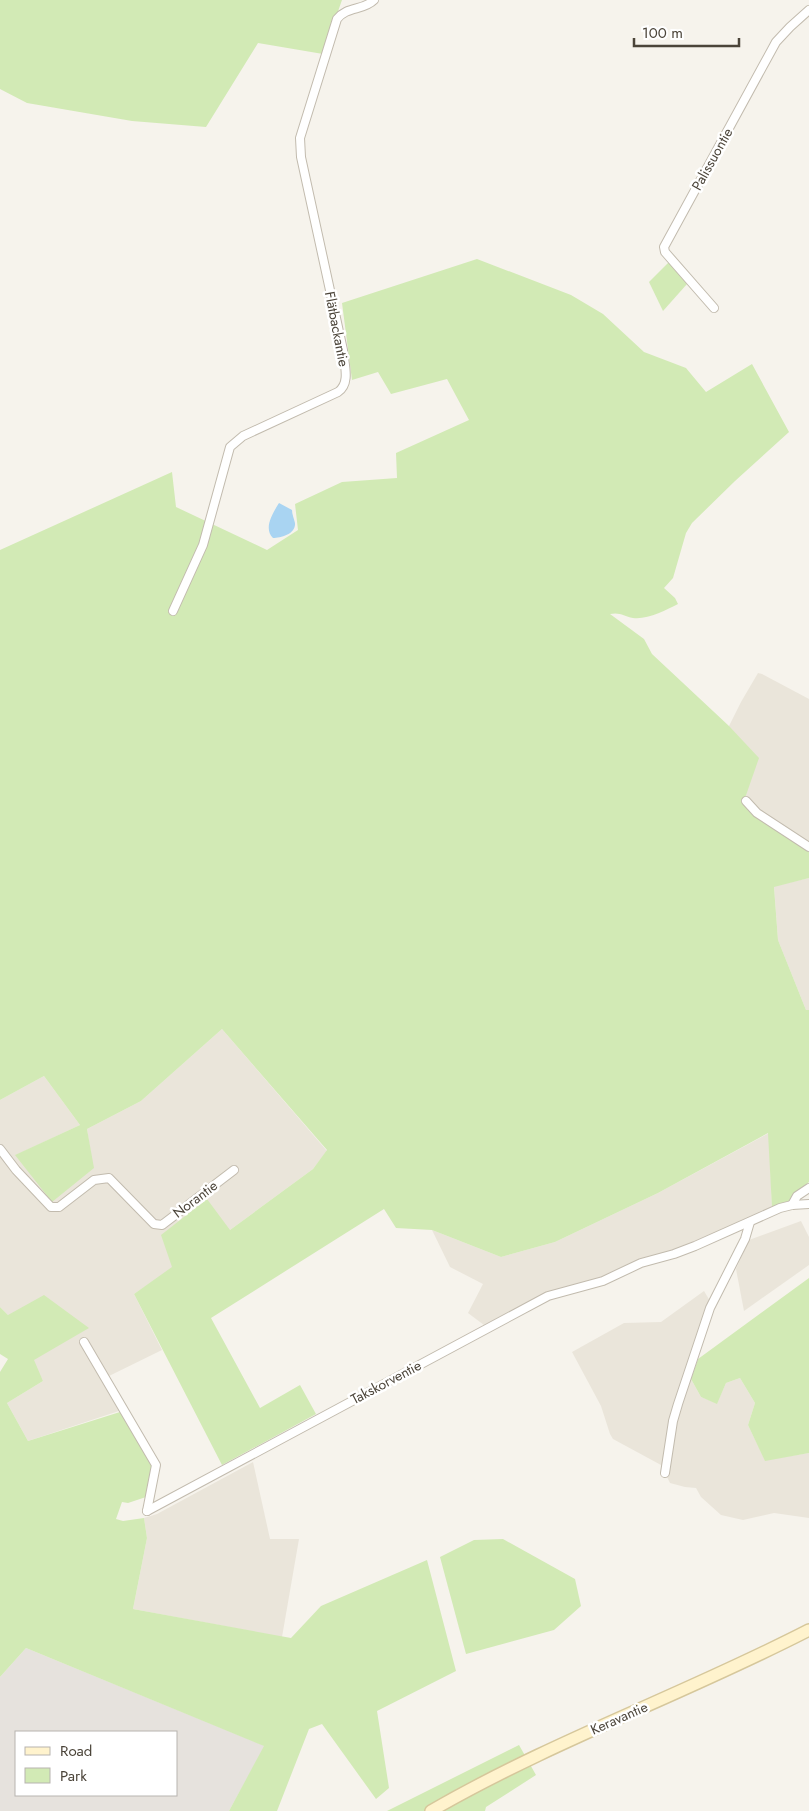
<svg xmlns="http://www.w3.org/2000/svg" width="809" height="1811" font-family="Jost,sans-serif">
<rect width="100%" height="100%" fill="#f6f3ec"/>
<g fill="#eae5da">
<path d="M 758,673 L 762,674 L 809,699 L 809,849 L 744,801 L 729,726 L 741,702 Z"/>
<path d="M 809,878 L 809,1010 L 806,1010 L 778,940 L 774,886 Z"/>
<path d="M 222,1029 L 327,1151 L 313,1169 L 230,1230 L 134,1294 L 162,1350 L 109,1376 L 128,1408 L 28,1441 L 7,1403 L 43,1381 L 8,1315 L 0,1307 L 0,1100 L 44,1076 L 80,1125 L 16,1155 L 93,1168 L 87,1129 L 141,1101 Z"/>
<path d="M 769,1133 L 772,1208 L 674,1250 L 637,1261 L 602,1278 L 546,1293 L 484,1325 L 468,1313 L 483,1284 L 450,1267 L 432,1230 L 501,1257 L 555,1242 L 658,1193 Z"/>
<path d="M 801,1221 L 809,1237 L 809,1265 L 744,1311 L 736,1269 L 749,1240 Z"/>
<path d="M 704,1291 L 710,1301 L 686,1370 L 701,1397 L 717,1403 L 726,1383 L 740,1378 L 755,1403 L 748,1425 L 765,1460 L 809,1453 L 809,1518 L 774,1513 L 743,1520 L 721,1515 L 701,1497 L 696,1488 L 685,1487 L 670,1483 L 661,1465 L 613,1439 L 610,1434 L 601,1406 L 572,1352 L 624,1323 L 661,1322 Z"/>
<path d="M 253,1462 L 270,1539 L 299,1539 L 282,1637 L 133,1609 L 147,1538 L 144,1518 L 157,1514 Z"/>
</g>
<path fill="#e6e2dd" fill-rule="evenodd" d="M 26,1648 L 265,1746 L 229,1811 L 0,1811 L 0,1677 ZM 16,1732 L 176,1732 L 176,1795 L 16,1795 Z"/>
<g fill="#d2eab5">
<path d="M 0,0 L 342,0 L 323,54 L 258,43 L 206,127 L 132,121 L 27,103 L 0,89 Z"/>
<path d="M 477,259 L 571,295 L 603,314 L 644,352 L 686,368 L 706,392 L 752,364 L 789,432 L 735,481 L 692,523 L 686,533 L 673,578 L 664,588 L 675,598 L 678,604 C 666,610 647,620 633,618 C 624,616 620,612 610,614 L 644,639 L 652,654 L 729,726 L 759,758 L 744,801 L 809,849 L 809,878 L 774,887 L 778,940 L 806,1010 L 809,1010 L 809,1182 L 794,1194 L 789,1201 L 772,1208 L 768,1133 L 658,1193 L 555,1242 L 501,1257 L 432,1230 L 396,1228 L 384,1209 L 211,1318 L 260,1408 L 300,1385 L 316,1414 L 222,1465 L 134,1294 L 172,1267 L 161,1235 L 207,1199 L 230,1230 L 313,1169 L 327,1150 L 222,1029 L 141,1101 L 87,1129 L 94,1168 L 52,1202 L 15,1155 L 80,1125 L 44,1076 L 0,1100 L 0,550 L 172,472 L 176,507 L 267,550 L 298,530 L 295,504 L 342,482 L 397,478 L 396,453 L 469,420 L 447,379 L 391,394 L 378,372 L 352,380 L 342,303 Z"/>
<path d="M 669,262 L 687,284 L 663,311 L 649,282 Z"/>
<path d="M 809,1278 L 809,1453 L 765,1461 L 748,1425 L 755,1403 L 740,1378 L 726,1383 L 717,1404 L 701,1397 L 691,1379 L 698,1359 Z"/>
<path d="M 44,1295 L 89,1328 L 34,1360 L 43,1381 L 7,1403 L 28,1441 L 120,1412 L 153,1466 L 146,1497 L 128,1503 L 122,1502 L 116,1519 L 123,1521 L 144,1518 L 147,1538 L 133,1609 L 291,1638 L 321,1606 L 427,1560 L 456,1671 L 377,1711 L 389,1788 L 376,1799 L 322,1724 L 309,1729 L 277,1811 L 229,1811 L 264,1746 L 26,1648 L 0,1677 L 0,1372 L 8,1359 L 0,1354 L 0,1307 L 8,1315 Z"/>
<path d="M 503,1539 L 575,1579 L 581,1606 L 554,1630 L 466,1654 L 440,1557 L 474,1540 Z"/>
<path d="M 519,1745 L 536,1775 L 486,1807 L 485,1811 L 387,1811 Z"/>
</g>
<path fill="#a9d4f2" d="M 279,503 L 292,510 C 292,514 294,519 295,523 C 296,534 281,538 273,538 C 263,528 273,513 279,503 Z"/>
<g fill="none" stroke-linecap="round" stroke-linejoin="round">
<defs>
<g id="minor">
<path d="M 714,308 L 665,252 L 664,247 L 776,42 L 790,27 L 809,10"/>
<path d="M 173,611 L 203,545 L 230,447 L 243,436 L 338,392 C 351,383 344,364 343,350 L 301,157 L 300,138 L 337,19 C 347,6 363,11 374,0"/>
<path d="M 746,801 L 757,813 L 809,847"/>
<path d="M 0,1149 L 16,1170 L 51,1207 L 59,1207 L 94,1180 L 109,1178 L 154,1224 L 162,1225 L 234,1170"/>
<path d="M 792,1205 L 797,1196 L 809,1188"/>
<path d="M 84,1342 L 156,1465 L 147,1511"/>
<path d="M 665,1473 L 673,1421 L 678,1404 L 710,1308 L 745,1239 L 750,1222"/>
<path d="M 147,1511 L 548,1296 L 603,1281 L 641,1263 L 674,1254 L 695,1246 L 780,1208 L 792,1205 L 809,1204"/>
</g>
<path id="secondary" d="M 431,1811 C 552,1741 685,1694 809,1630"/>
</defs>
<use href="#minor" stroke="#c2bbae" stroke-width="10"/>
<use href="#secondary" stroke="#d6c79b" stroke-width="14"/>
<use href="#minor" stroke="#fff" stroke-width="8"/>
<use href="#secondary" stroke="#fff3cd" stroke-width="11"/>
</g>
<g text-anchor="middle" stroke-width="5" stroke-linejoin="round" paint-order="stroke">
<g font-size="14" fill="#4b4439" stroke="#fff">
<text transform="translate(712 159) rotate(-61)" y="5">Palissuontie</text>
<text transform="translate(337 329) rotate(79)" y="5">Flätbackantie</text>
<text transform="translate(195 1199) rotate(-37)" y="5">Norantie</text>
<text transform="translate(386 1382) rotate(-28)" y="5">Takskorventie</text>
<text transform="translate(619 1718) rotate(-24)" y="5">Keravantie</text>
</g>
</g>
<rect x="15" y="1731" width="162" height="65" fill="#ffffff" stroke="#b7b4b0"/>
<rect x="25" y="1747" width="25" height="8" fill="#fff3cd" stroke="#b7b4b0"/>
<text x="60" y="1756" font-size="15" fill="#4b4439">Road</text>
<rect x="25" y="1768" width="25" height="15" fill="#d2eab5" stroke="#b7b4b0"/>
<text x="60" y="1781" font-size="15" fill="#4b4439">Park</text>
<path d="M634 38v8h105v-8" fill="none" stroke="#4b4439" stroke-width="2.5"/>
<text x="642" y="38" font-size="15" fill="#4b4439" stroke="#ffffff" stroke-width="4" paint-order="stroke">100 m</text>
</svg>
